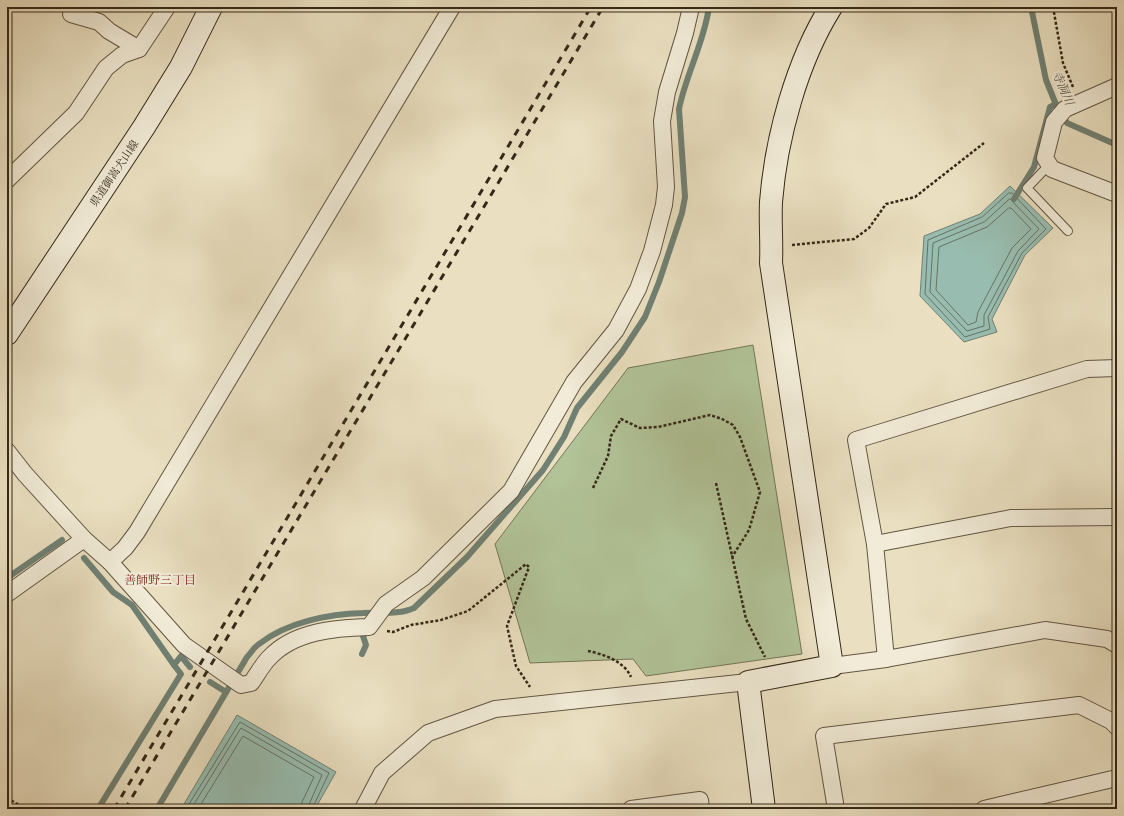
<svg xmlns="http://www.w3.org/2000/svg" width="1124" height="816" font-family="Vollkorn,'Noto Serif JP',serif">
<rect width="100%" height="100%" fill="#eae0c1"/>
<filter id="stains"><feTurbulence type="fractalNoise" baseFrequency=".005" numOctaves="4"/><feColorMatrix values="0 0 0 0 .2 0 0 0 0 .09 0 0 0 0 .02 0 0 0 .5 -.17"/></filter>
<radialGradient id="worn" r=".72"><stop offset=".6" stop-color="#630" stop-opacity="0"/><stop offset="1" stop-color="#630" stop-opacity=".3"/></radialGradient>
<path fill="#b1c397" stroke="#737658" d="M 753,345 L 802,654 L 646,676 L 633,659 L 530,663 L 495,544 L 628,368 Z"/>
<g fill="#98bdb0" stroke="#708174">
<path d="M 1010,186 L 1053,228 L 1025,255 L 992,319 L 997,332 L 964,342 L 920,296 L 924,236 L 980,214 Z"/>
<path d="M 237,715 L 336,772 L 315,809 L 181,809 Z"/>
</g>
<g fill="none" stroke-linecap="round" stroke-linejoin="round">
<g stroke="#667264" stroke-width="1">
<path d="M 1009,193 L 1012,193 L 1046,229 L 1022,253 L 988,317 L 990,329 L 965,337 L 925,294 L 928,240 L 982,217 Z"/>
<path d="M 1010,199 L 1039,229 L 1018,251 L 984,315 L 984,326 L 967,331 L 930,292 L 933,243 L 984,222 Z"/>
<path d="M 1009,208 L 1011,208 L 1031,229 L 1012,248 L 978,312 L 976,322 L 968,325 L 936,290 L 939,247 L 987,227 Z"/>
<path d="M 186,809 L 240,722 L 329,773 L 312,809"/>
<path d="M 191,809 L 241,728 L 322,775 L 307,809"/>
<path d="M 198,809 L 243,736 L 314,777 L 302,802 L 301,809"/>
</g>
<g stroke="#708174" stroke-width="6">
<path d="M 1031,7 L 1046,80 L 1057,107"/>
<path d="M 1062,115 L 1067,123 L 1117,145"/>
<path d="M 1014,199 L 1034,167 L 1050,107 L 1056,104"/>
<path d="M 84,558 L 113,592 L 132,605 L 174,665"/>
<path d="M 7,578 L 62,540"/>
<path d="M 362,654 L 366,645 L 363,636"/>
<path d="M 210,682 L 226,692"/>
<path d="M 98,809 L 181,674 L 174,665 L 181,656 L 190,667"/>
<path d="M 157,809 L 247,657 C 251,653 254,647 259,644 C 287,622 329,614 363,613 C 380,612 399,615 414,608 L 467,557 L 543,470 L 564,437 L 577,408 L 622,352 L 645,317 L 659,282 L 682,213 L 685,197 L 679,109 C 686,74 704,43 709,7"/>
</g>
<defs>
<path id="lane" d="M 1049,165 L 1027,188 L 1068,231"/>
<g id="street">
<path d="M 71,14 L 99,22 L 109,31 L 139,49"/>
<path d="M 1117,86 L 1065,109 L 1054,122 L 1045,158 L 1052,169 L 1117,194"/>
<path d="M 7,180 L 76,113 L 106,68 L 122,55 L 139,49 L 167,7"/>
<path d="M 7,451 L 25,474 L 84,539 L 110,562 L 184,645 L 241,685 L 251,683 C 257,675 262,665 269,658 C 294,631 335,628 369,627 L 386,604 L 423,578 L 511,491 L 574,382 L 616,330 L 638,289 L 652,251 L 664,205 L 666,187 L 662,121 L 667,92 L 685,33 L 691,7"/>
<path d="M 875,544 L 1011,518 L 1117,517"/>
<path d="M 110,562 L 125,548 L 137,532 L 452,7"/>
<path d="M 7,594 L 84,539"/>
<path d="M 886,659 L 875,544 L 856,440 L 1087,369 L 1117,368"/>
<path d="M 832,666 L 886,659 L 1045,630 L 1107,639 L 1117,645"/>
<path d="M 363,809 L 382,773 L 428,733 L 495,709 L 748,682"/>
<path d="M 631,809 L 700,800 L 701,809"/>
<path d="M 836,809 L 824,736 L 1079,705 L 1111,721 L 1117,727"/>
<path d="M 984,809 L 1117,778"/>
</g>
<g id="secondary">
<path d="M 7,334 L 144,127 L 181,67 L 211,7"/>
<path d="M 764,809 L 748,682 L 832,666 L 771,263 C 772,243 770,222 771,202 C 776,138 797,61 831,7"/>
</g>
</defs>
<use href="#lane" stroke="#625643" stroke-width="10"/>
<use href="#street" stroke="#625643" stroke-width="18"/>
<use href="#secondary" stroke="#352819" stroke-width="24"/>
<g stroke="#352819" stroke-width="2.5" stroke-dasharray="3 2" stroke-linecap="butt">
<path d="M 1053,7 L 1063,63 L 1073,87"/>
<path d="M 792,245 L 854,239 L 869,228 L 886,204 L 915,197 L 984,143"/>
<path d="M 716,483 L 746,619 L 765,657"/>
<path d="M 593,488 L 608,456 L 611,436 L 621,419 L 640,428 L 658,427 L 710,415 L 722,419 L 733,425 L 740,437 L 760,492 L 749,530 L 732,557"/>
<path d="M 387,631 L 393,632 L 411,625 L 441,620 L 468,611 L 526,564 L 529,567 L 507,626 L 516,666 L 530,687"/>
<path d="M 588,651 C 603,654 624,661 631,677"/>
<path d="M 7,798 L 26,809"/>
</g>
<use href="#lane" stroke="#f1ebd7" stroke-width="8"/>
<use href="#street" stroke="#f1ebd7" stroke-width="16"/>
<use href="#secondary" stroke="#f1ebd7" stroke-width="22"/>
<g stroke="#352819" stroke-width="3" stroke-dasharray="7 7" stroke-linecap="butt">
<path d="M 114,809 L 591,7"/>
<path d="M 125,809 L 603,7"/>
</g>
</g>
<g text-anchor="middle" stroke-width="4" stroke-linejoin="round" paint-order="stroke">
<g font-size="11" fill="#352819" stroke="#f1ebd7">
<text transform="translate(114 173) rotate(-56)" y="4">県道御嵩犬山線</text>
</g>
<g font-size="12" font-style="italic" fill="#4e4d3f" stroke="#f1ebd7">
<text transform="translate(1063 88) rotate(67)" y="4">寺洞川</text>
</g>
<g font-size="12" fill="#7a1f14" stroke="#f1ebd7">
<text x="160" y="584">善師野三丁目</text>
</g>
</g>
<rect width="1124" height="816" fill="none" stroke="#eae0c1" stroke-width="24"/>
<rect x="8" y="8" width="1108" height="800" fill="none" stroke="#352819" stroke-width="2"/>
<rect x="12" y="12" width="1100" height="792" fill="none" stroke="#352819"/>
<rect width="100%" height="100%" filter="url(#stains)"/>
<rect width="100%" height="100%" fill="url(#worn)"/>
</svg>
